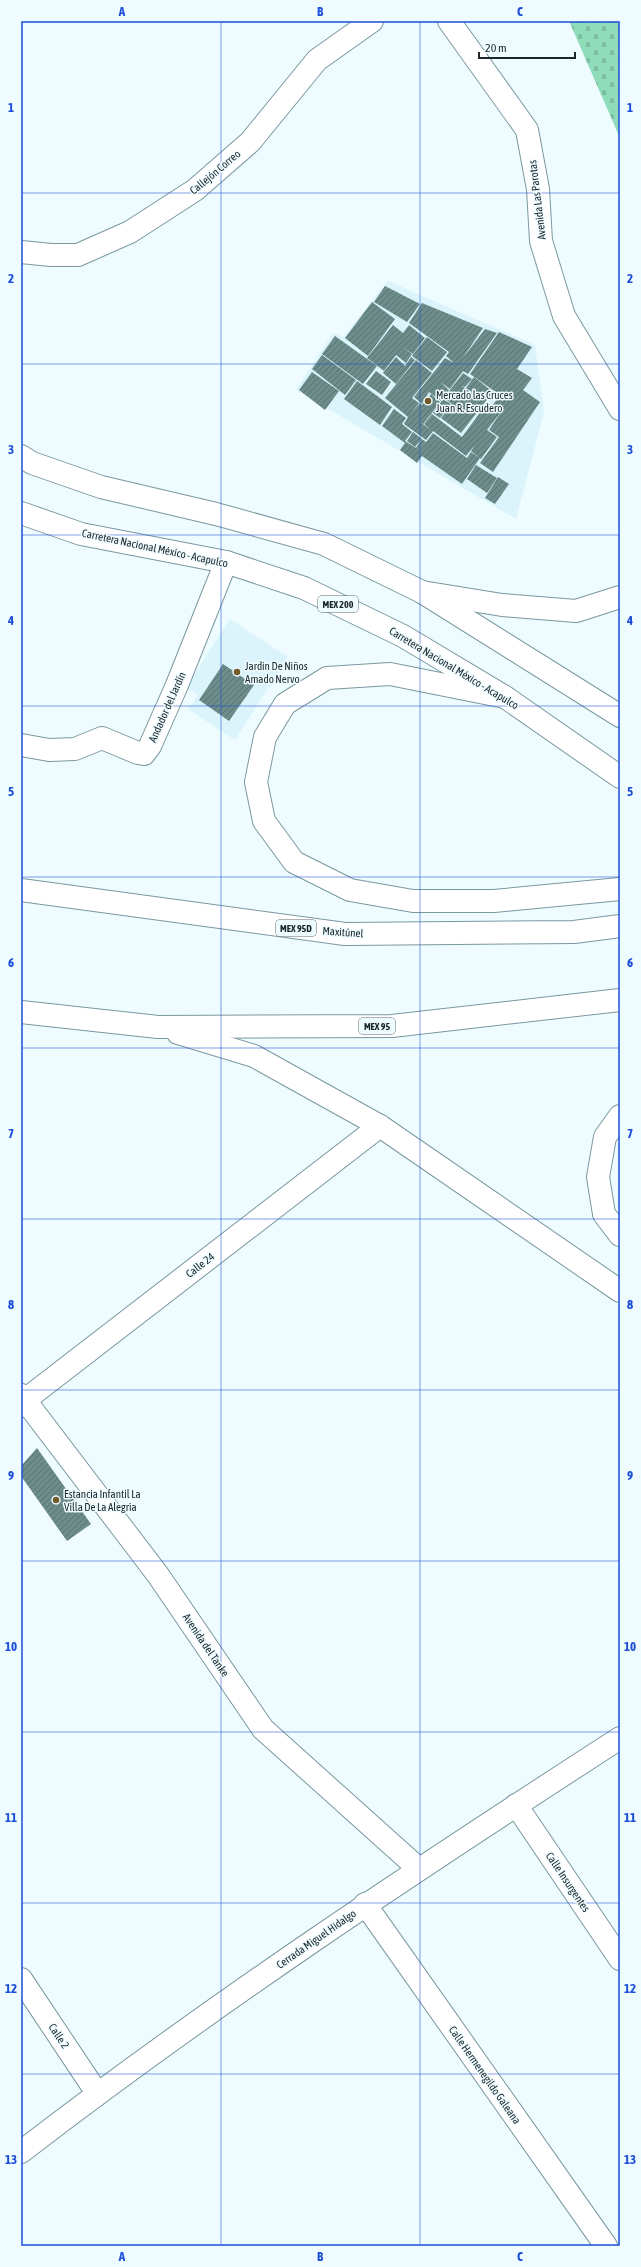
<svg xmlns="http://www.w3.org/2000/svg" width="641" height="2267" font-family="'Asap Condensed',sans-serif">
<defs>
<pattern id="cemetery-stones" width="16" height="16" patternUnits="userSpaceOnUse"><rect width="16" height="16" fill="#8fdcba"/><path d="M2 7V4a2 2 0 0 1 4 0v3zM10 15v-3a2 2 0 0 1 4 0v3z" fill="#7bbda0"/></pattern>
<pattern id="building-hatch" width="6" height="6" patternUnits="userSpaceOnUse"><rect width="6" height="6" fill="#6d8d8b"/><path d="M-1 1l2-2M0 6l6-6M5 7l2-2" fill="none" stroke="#597372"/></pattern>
</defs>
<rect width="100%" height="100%" fill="#eefbff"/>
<g fill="#dbf4fb">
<path d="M 388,281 L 535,345 L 544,412 L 516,519 L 296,390 L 333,333 L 343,337 Z"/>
<path d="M 230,619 L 288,657 L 235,740 L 188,709 L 198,695 L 186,687 Z"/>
</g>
<path fill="url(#cemetery-stones)" d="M 569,21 L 620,21 L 620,138 Z"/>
<g fill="url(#building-hatch)">
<path d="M 385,286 L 420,304 L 407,322 L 374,302 Z"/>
<path d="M 372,302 L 395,319 L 368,356 L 345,338 Z"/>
<path d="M 422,303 L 483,328 L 462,359 L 485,329 L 497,333 L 468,374 L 463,371 L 450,389 L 440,382 L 446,373 L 440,382 L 438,380 L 449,390 L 441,401 L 429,392 L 422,404 L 414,397 L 445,358 L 454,363 L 446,356 L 449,352 L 409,323 Z"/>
<path d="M 393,325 L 403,333 L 409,325 L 425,338 L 413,354 L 402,347 L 412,354 L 406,363 L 396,355 L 384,371 L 367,358 Z"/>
<path d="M 499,332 L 532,347 L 517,369 L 532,378 L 523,390 L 540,402 L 493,472 L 480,463 L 499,437 L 489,430 L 501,412 L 487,430 L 497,437 L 481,459 L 471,451 L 475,445 L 466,456 L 433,431 L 426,440 L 404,424 L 408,417 L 385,398 L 416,360 L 432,373 L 412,398 L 419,403 L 410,414 L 420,403 L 422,405 L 431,394 L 440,402 L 432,413 L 430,411 L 432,413 L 423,424 L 420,422 L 431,430 L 424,424 L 432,414 L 462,437 L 487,403 L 492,406 L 500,395 L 470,374 Z"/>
<path d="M 335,336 L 377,366 L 363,384 L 322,354 Z"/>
<path d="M 427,337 L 447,352 L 432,371 L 412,356 Z"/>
<path d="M 322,355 L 356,380 L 345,395 L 312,369 Z"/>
<path d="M 396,357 L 405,366 L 411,357 L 415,360 L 396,384 L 383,373 Z"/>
<path d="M 376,371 L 391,382 L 382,395 L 366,384 Z"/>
<path d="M 312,372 L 339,391 L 325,410 L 299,390 Z"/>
<path d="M 463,373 L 472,379 L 465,387 L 462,386 L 471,393 L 460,408 L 472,392 L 466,388 L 474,377 L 493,392 L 461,433 L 441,418 L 452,404 L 444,398 Z"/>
<path d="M 357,381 L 392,407 L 380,425 L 344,399 Z"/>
<path d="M 443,399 L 451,404 L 440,418 L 433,413 Z"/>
<path d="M 394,409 L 406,418 L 402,424 L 412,432 L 405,441 L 416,448 L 422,439 L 426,442 L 418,453 L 433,433 L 467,458 L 471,452 L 480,458 L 462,484 L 422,456 L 417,463 L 400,450 L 405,443 L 382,426 Z"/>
<path d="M 413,432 L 422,439 L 415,447 L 407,441 Z"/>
<path d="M 476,465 L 497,478 L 487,493 L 467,479 Z"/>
<path d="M 498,477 L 509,484 L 495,504 L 485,498 Z"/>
<path d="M 223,664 L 254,685 L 229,721 L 199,700 Z"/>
<path d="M 37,1448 L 91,1524 L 67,1541 L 21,1476 L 21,1466 Z"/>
</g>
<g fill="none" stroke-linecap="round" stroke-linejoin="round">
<defs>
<g id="street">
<path d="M 449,21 L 527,130 L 538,189 L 541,241 L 564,316 L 620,409"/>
<path d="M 21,252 L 51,255 L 78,255 L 130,232 L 195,190 L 250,142 L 317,60 L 372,21"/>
<path d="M 21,745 L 49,750 L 75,749 L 102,738 L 138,753 L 144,754 L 150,746 L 177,685 L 226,562"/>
<path d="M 21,1395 L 158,1575 L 263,1729 L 419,1869"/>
<path d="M 21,1406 L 25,1400 L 380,1126"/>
<path d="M 516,1805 L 620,1959"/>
<path d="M 365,1904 L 606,2246"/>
<path d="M 21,1979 L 97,2093"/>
</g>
<path id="secondary" d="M 21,2152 C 213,2004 416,1870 620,1738"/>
<g id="primary">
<path d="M 21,456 L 32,463 L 101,487 L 216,514 L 324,544 L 422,592 L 620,716"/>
<path d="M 21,513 L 81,534 L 226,562 L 304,588 L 403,636 L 505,697 L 620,777"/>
</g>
<g id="highway">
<path d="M 422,592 L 502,605 L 576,611 L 620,597"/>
<path d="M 505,697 L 390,674 L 327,678 L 285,704 L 265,737 L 256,782 L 264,821 L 294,862 L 350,890 L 413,901 L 494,901 L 620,889"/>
<path d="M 21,890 L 345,934 L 574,932 L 620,926"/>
<path d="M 21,1012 L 158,1027 L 392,1026 L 620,1000"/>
<path d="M 178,1033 L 254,1056 L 380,1126 L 620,1291"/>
<path d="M 620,1116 L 605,1137 L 598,1177 L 604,1214 L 620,1235"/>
</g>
</defs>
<use href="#street" stroke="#7a98a0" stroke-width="24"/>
<use href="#secondary" stroke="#7a98a0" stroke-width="24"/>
<use href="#primary" stroke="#7a98a0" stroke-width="24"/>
<use href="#highway" stroke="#7a98a0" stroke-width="24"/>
<use href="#street" stroke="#fff" stroke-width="22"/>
<use href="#secondary" stroke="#fff" stroke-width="22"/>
<use href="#primary" stroke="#fff" stroke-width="22"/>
<use href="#highway" stroke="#fff" stroke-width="22"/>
</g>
<path fill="none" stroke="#1d4ed8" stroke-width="1" stroke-opacity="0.55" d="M 221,21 L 221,2246M 420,21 L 420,2246M 21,193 L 620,193M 21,364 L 620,364M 21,535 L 620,535M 21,706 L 620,706M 21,877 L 620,877M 21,1048 L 620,1048M 21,1219 L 620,1219M 21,1390 L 620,1390M 21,1561 L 620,1561M 21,1732 L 620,1732M 21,1903 L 620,1903M 21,2074 L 620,2074"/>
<g fill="#715b2b" stroke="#eefbff" stroke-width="1.5">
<circle cx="428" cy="401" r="4"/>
<circle cx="237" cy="672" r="4"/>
<circle cx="56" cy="1500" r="4"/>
</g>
<g text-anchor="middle" stroke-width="3" stroke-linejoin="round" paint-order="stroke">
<g fill="#eefbff" stroke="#5a666a" stroke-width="1">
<rect x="318" y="596" width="40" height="16" rx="3"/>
<rect x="276" y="920" width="40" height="16" rx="3"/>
<rect x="359" y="1018" width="36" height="16" rx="3"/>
</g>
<g font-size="10" font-weight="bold" fill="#1a262a">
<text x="338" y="608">MEX 200</text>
<text x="296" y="932">MEX 95D</text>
<text x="377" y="1030">MEX 95</text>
</g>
<g font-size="11" fill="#1a262a" stroke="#eefbff">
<text transform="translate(215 172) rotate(-40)" y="4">Callejón Correo</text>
<text transform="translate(537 200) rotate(-97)" y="4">Avenida Las Parotas</text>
<text transform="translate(155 548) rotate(12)" y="4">Carretera Nacional México - Acapulco</text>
<text transform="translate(454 668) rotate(31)" y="4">Carretera Nacional México - Acapulco</text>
<text transform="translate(167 707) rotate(-66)" y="4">Andador del Jardín</text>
<text transform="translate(343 932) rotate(4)" y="4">Maxitúnel</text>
<text transform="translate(200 1265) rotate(-38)" y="4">Calle 24</text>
<text transform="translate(206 1645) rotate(56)" y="4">Avenida del Tanke</text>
<text transform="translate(568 1882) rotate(56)" y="4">Calle Insurgentes</text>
<text transform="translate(316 1939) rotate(-35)" y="4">Cerrada Miguel Hidalgo</text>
<text transform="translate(59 2036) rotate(56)" y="4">Calle 2</text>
<text transform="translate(485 2075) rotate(55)" y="4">Calle Hermenegildo Galeana</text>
</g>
<g font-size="11" fill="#1a262a" stroke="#eefbff" text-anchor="start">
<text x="436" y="399">Mercado las Cruces<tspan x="436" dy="13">Juan R. Escudero</tspan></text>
<text x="245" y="670">Jardin De Niños<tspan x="245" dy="13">Amado Nervo</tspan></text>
<text x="64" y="1498">Estancia Infantil La<tspan x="64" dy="13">Villa De La Alegria</tspan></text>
</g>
</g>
<rect width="641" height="2267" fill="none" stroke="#eefbff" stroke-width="44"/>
<path d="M479 52v6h96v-6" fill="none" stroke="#1a262a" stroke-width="2"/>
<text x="485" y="52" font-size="12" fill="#1a262a" stroke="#eefbff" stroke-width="3" paint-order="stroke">20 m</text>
<rect x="22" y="22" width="597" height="2223" fill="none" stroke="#1d4ed8" stroke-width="1.5"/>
<g font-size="13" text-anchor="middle" font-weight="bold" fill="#1d4ed8">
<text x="122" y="16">A</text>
<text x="320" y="16">B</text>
<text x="520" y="16">C</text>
<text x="11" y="112">1</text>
<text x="630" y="112">1</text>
<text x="11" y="283">2</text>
<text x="630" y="283">2</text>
<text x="11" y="454">3</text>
<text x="630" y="454">3</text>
<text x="11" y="625">4</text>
<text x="630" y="625">4</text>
<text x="11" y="796">5</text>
<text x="630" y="796">5</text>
<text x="11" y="967">6</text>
<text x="630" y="967">6</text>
<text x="11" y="1138">7</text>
<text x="630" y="1138">7</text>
<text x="11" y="1309">8</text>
<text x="630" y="1309">8</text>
<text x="11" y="1480">9</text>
<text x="630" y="1480">9</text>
<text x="11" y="1651">10</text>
<text x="630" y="1651">10</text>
<text x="11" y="1822">11</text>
<text x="630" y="1822">11</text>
<text x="11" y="1993">12</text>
<text x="630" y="1993">12</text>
<text x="11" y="2164">13</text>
<text x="630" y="2164">13</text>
<text x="122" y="2261">A</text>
<text x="320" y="2261">B</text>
<text x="520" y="2261">C</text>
</g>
</svg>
